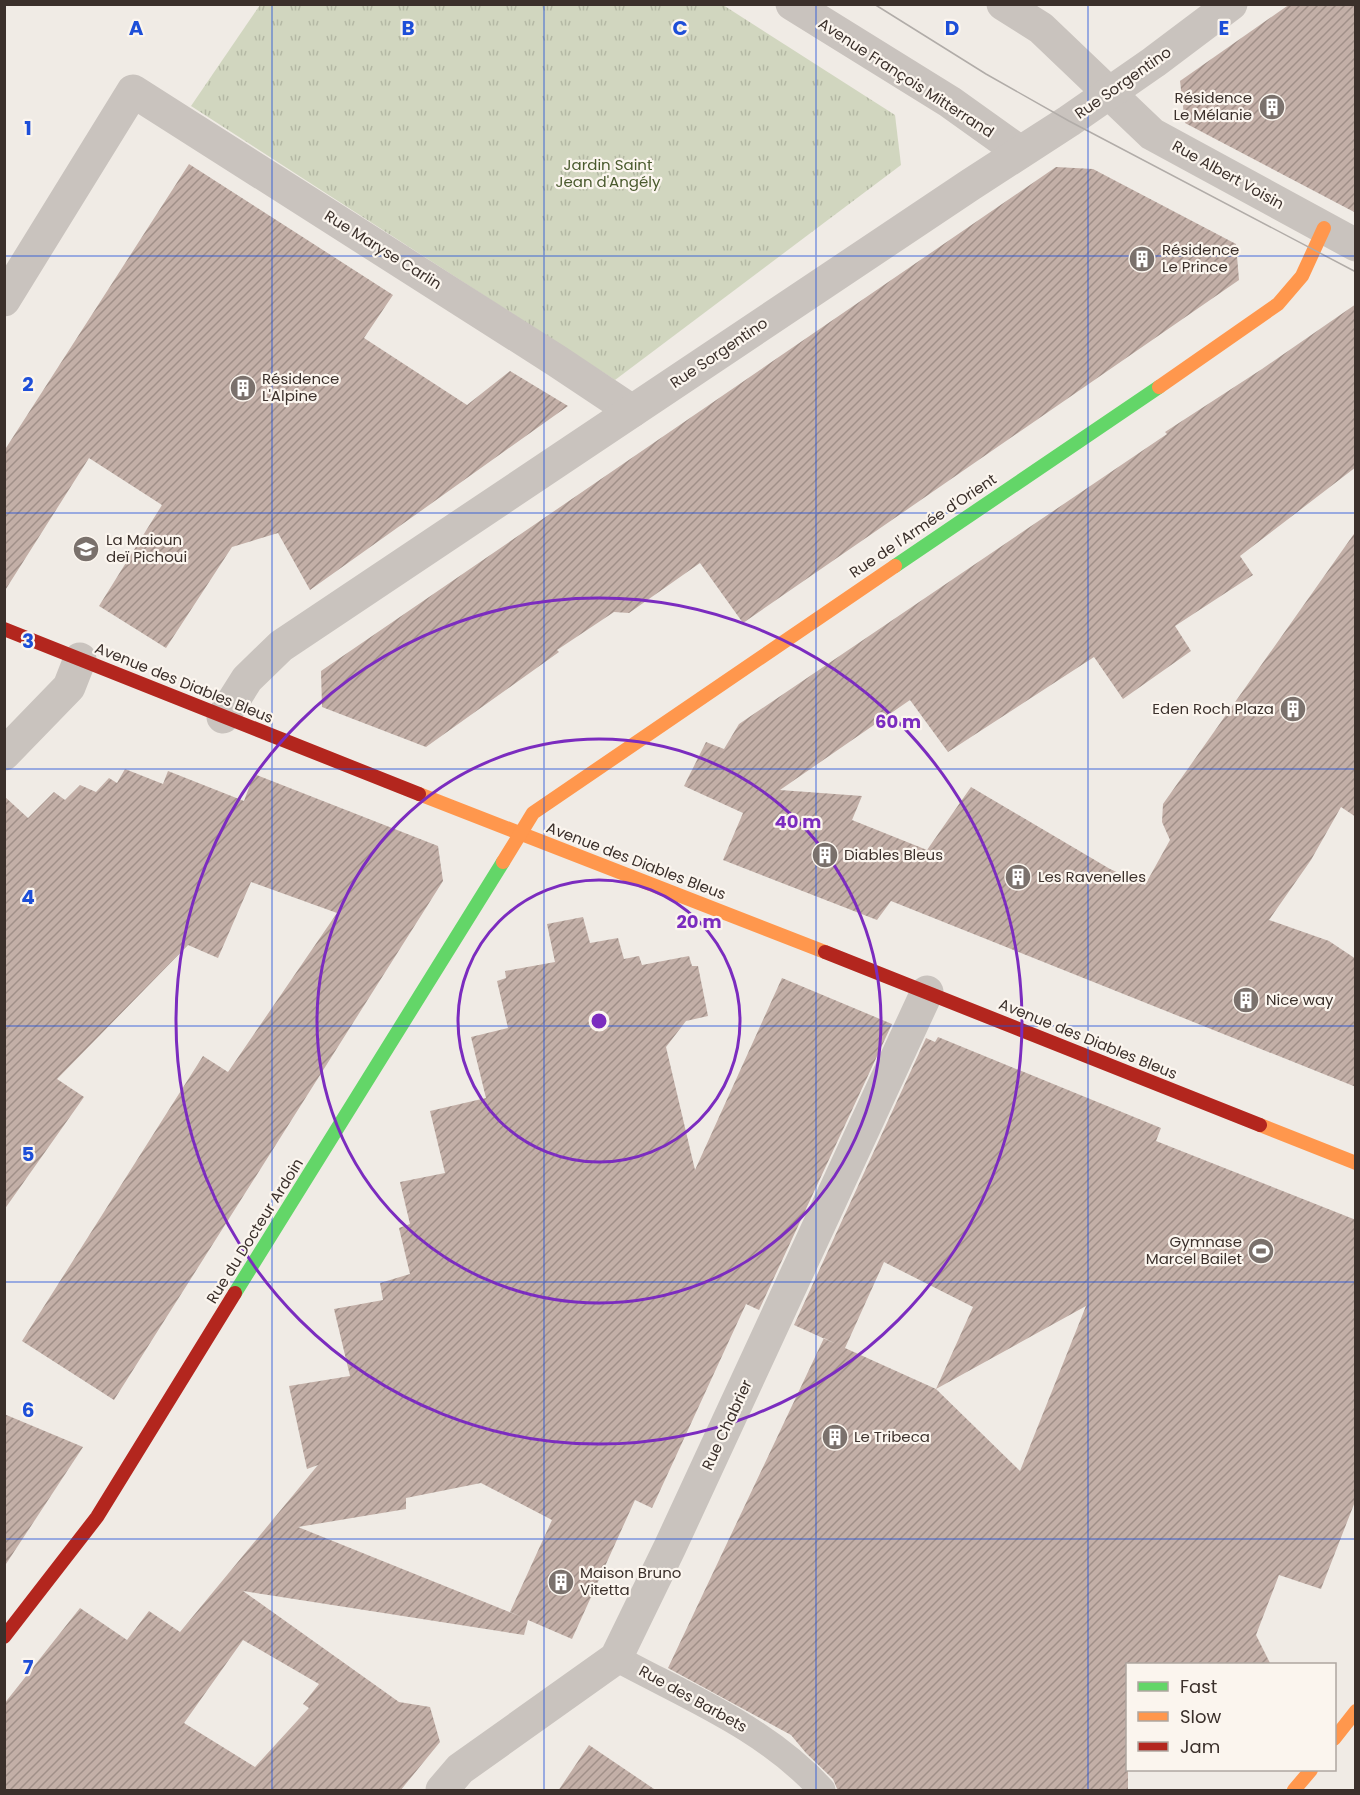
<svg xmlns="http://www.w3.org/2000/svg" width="1360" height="1795" font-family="Poppins,sans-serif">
<defs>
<pattern id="grass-tufts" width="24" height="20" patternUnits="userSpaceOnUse" patternTransform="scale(1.5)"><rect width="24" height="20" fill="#d1d6bf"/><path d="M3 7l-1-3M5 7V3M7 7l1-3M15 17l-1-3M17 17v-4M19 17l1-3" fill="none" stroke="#b4b8a4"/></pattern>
<pattern id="building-hatch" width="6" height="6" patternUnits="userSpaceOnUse" patternTransform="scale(1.5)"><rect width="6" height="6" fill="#c3afa7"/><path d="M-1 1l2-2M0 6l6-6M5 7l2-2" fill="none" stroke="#a08f88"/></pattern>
</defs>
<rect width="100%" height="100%" fill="#f0ebe5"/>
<path fill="url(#grass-tufts)" d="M 260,5 L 723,5 L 895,115 L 901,165 L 615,380 L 191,106 Z"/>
<g fill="url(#building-hatch)" fill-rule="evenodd">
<path d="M 1290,4 L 1356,4 L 1356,213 L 1185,123 L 1180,81 Z"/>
<path d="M 189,164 L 393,295 L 364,338 L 467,405 L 510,371 L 568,406 L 310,590 L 278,533 L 232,547 L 166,648 L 99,606 L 162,505 L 89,458 L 4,592 L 4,451 Z"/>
<path d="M 1056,167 L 1093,169 L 1236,244 L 1239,280 L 743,623 L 700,563 L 629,613 L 614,612 L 557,650 L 559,652 L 426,747 L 322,707 L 321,671 Z"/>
<path d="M 1356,304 L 1356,467 L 1240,556 L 1253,575 L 1175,626 L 1191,651 L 1123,699 L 1094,657 L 948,752 L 910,700 L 780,790 L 862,796 L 852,820 L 927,850 L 971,787 L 1110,869 L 1145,885 L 1170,840 L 1162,822 L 1163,804 L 1356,531 L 1356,817 L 1341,807 L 1311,860 L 1269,920 L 1329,941 L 1356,959 L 1356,1087 L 891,901 L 877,920 L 723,860 L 743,813 L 684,786 L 706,742 L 724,749 L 739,724 L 1167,434 L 1165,432 L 1262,369 Z"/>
<path d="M 125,769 L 163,784 L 168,771 L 244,801 L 254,774 L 438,846 L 443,881 L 114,1400 L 22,1341 L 203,1056 L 228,1072 L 337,913 L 251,882 L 218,958 L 188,945 L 57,1079 L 84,1097 L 4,1210 L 4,796 L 28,818 L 54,792 L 65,800 L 80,785 L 96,792 L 109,778 L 117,783 Z"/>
<path d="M 583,917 L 590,943 L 618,938 L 624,959 L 639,956 L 642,965 L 689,956 L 692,966 L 698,966 L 708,1016 L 686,1021 L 666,1047 L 695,1170 L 782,978 L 892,1024 L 759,1310 L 746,1304 L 652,1508 L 635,1500 L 572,1639 L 528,1620 L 524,1635 L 243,1591 L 399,1702 L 430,1707 L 440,1742 L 400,1791 L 4,1791 L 4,1704 L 80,1608 L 127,1640 L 149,1611 L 180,1632 L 318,1465 L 307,1469 L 289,1386 L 350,1376 L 334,1309 L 383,1300 L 380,1283 L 410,1274 L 399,1228 L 410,1224 L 400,1182 L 445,1173 L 430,1111 L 486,1098 L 471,1037 L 508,1028 L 497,981 L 506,978 L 505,971 L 555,962 L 547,924 ZM 481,1483 L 552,1520 L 510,1612 L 524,1618 L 298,1527 L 406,1509 L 406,1498 ZM 243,1640 L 319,1684 L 303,1704 L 309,1708 L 255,1767 L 184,1723 Z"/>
<path d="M 938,1037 L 1161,1128 L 1156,1141 L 1356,1220 L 1356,1499 L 1321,1589 L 1279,1575 L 1256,1635 L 1271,1665 L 1128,1665 L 1128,1791 L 838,1791 L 833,1779 L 806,1753 L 791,1735 L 668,1668 L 824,1338 L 836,1344 L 794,1325 L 926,1038 L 935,1042 ZM 884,1262 L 973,1307 L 936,1389 L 845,1348 ZM 1086,1306 L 1020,1471 L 936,1389 Z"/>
<path d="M 4,1414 L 83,1447 L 4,1567 Z"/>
<path d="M 589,1745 L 657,1791 L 558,1791 Z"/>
</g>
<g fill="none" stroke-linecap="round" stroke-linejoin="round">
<path stroke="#c9c3be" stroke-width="27" d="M 616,1658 C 688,1697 767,1729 822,1790"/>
<g stroke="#c9c3be" stroke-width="33">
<path d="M 792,4 L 950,102 L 1020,152"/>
<path d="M 1003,4 L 1041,28 L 1152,134 L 1356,245"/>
<path d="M 4,300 L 133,91 L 557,361 L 632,411"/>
<path d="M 223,717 L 247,679 L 281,646 L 970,185 L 1069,121 L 1154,62 L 1231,4"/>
<path d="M 4,754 L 69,687 L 80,659"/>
<path d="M 442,1790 L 460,1769 L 616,1658 L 670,1547 L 927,992"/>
</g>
<g stroke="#63d668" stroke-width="14">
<path d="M 895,566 L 1159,387"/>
<path d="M 235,1293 L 503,862"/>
</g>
<g stroke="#ff974d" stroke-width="14">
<path d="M 1159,387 L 1278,304 L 1302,276 L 1324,228"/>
<path d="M 419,794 L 825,952"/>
<path d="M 503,862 L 533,813 L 895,566"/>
<path d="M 1260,1125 L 1356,1163"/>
<path d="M 1334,1739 L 1356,1711"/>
<path d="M 1294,1790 L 1311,1770"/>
</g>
<g stroke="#b3261e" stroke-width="14">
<path d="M 4,629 L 419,794"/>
<path d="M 825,952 L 1260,1125"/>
<path d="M 4,1637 L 97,1517 L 235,1293"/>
</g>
<path stroke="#b1aca8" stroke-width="1.5" d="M 874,4 L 986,74 L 1069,121 L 1356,272"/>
</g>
<path fill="none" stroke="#1d4ed8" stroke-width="1.5" stroke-opacity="0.55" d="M 272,4 L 272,1790M 544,4 L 544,1790M 816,4 L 816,1790M 1088,4 L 1088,1790M 4,256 L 1356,256M 4,513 L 1356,513M 4,769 L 1356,769M 4,1026 L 1356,1026M 4,1282 L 1356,1282M 4,1539 L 1356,1539"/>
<g fill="none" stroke="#7b2cbf" stroke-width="3">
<circle cx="599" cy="1021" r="141"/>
<circle cx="599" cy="1021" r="282"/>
<circle cx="599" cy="1021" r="423"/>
</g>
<defs>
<symbol id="building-disc" viewBox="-11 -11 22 22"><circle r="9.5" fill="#7a716c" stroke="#fbf5ee"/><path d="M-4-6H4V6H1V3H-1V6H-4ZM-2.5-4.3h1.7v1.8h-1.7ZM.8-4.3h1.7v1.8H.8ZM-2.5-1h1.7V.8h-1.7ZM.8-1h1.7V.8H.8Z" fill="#fff"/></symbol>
<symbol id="school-disc" viewBox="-11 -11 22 22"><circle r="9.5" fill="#7a716c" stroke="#fbf5ee"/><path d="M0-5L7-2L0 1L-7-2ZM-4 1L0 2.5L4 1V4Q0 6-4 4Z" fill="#fff"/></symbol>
<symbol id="stadium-disc" viewBox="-11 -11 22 22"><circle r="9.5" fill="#7a716c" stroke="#fbf5ee"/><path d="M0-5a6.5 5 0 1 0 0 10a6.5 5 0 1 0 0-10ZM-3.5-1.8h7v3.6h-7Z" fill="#fff"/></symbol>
</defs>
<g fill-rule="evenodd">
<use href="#building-disc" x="1257" y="92" width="30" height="30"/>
<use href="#building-disc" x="1127" y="244" width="30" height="30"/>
<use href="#building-disc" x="228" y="373" width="30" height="30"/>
<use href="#school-disc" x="71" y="534" width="30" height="30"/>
<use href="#building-disc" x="1278" y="694" width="30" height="30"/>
<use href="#building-disc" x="810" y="840" width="30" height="30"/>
<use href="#building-disc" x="1003" y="862" width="30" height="30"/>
<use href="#building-disc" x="1231" y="985" width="30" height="30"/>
<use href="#stadium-disc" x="1246" y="1236" width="30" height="30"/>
<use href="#building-disc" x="820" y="1422" width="30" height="30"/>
<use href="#building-disc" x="546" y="1567" width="30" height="30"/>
</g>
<g text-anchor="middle" stroke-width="4.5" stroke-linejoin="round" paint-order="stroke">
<g font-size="15" fill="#3b302b" stroke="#fbf5ee">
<text transform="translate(906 78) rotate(33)" y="5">Avenue François Mitterrand</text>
<text transform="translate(1123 83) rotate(-35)" y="5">Rue Sorgentino</text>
<text transform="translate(1228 175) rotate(29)" y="5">Rue Albert Voisin</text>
<text transform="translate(383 250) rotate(32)" y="5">Rue Maryse Carlin</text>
<text transform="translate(719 353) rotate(-34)" y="5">Rue Sorgentino</text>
<text transform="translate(923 526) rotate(-34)" y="5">Rue de l'Armée d'Orient</text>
<text transform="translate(184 683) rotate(22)" y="5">Avenue des Diables Bleus</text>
<text transform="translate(636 861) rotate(21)" y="5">Avenue des Diables Bleus</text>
<text transform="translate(1088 1039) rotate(22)" y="5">Avenue des Diables Bleus</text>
<text transform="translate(255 1231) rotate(-58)" y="5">Rue du Docteur Ardoin</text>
<text transform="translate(727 1425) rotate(-65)" y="5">Rue Chabrier</text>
<text transform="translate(693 1699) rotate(29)" y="5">Rue des Barbets</text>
</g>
<g font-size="15" fill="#3b302b" stroke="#fbf5ee" text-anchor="start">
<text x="1252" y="103" text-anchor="end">Résidence<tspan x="1252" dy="17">Le Mélanie</tspan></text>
<text x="1162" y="255">Résidence<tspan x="1162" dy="17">Le Prince</tspan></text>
<text x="262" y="384">Résidence<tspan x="262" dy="17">L'Alpine</tspan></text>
<text x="106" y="545">La Maioun<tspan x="106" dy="17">deï Pichoui</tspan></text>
<text x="1274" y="714" text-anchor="end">Eden Roch Plaza</text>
<text x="844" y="860">Diables Bleus</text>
<text x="1038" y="882">Les Ravenelles</text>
<text x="1266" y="1005">Nice way</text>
<text x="1242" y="1247" text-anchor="end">Gymnase<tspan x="1242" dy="17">Marcel Bailet</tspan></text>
<text x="854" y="1442">Le Tribeca</text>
<text x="580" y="1578">Maison Bruno<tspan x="580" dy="17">Vitetta</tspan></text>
</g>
<g font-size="15" fill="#4a5a2e" stroke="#fbf5ee">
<text x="608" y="170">Jardin Saint<tspan x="608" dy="17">Jean d'Angély</tspan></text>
</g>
</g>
<g font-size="20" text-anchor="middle" font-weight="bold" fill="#1d4ed8" stroke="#fbf5ee" stroke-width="4.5" stroke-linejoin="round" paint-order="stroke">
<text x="136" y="35">A</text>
<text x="408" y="35">B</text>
<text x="680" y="35">C</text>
<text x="952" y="35">D</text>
<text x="1224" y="35">E</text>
<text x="28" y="135">1</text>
<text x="28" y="391">2</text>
<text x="28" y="648">3</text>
<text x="28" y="904">4</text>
<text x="28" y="1161">5</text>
<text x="28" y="1417">6</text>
<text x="28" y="1674">7</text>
</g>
<circle cx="599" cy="1021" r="9" fill="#7b2cbf" stroke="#fbf5ee" stroke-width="3"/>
<g font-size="18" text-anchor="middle" font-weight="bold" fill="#7b2cbf" stroke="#fbf5ee" stroke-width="4.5" stroke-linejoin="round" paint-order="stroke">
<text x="898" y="728">60 m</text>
<text x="798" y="828">40 m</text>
<text x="699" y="928">20 m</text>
</g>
<rect width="1360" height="1795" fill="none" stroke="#3b302b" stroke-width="12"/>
<rect x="1126" y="1663" width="210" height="108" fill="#fbf5ee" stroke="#aea6a0" stroke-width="1.5"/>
<rect x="1138" y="1682" width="30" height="9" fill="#63d668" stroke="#aea6a0" stroke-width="1.5"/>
<text x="1180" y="1693" font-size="18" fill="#3b302b">Fast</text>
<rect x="1138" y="1712" width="30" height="9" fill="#ff974d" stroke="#aea6a0" stroke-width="1.5"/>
<text x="1180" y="1723" font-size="18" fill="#3b302b">Slow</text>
<rect x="1138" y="1742" width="30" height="9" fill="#b3261e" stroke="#aea6a0" stroke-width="1.5"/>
<text x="1180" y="1753" font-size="18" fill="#3b302b">Jam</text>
</svg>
